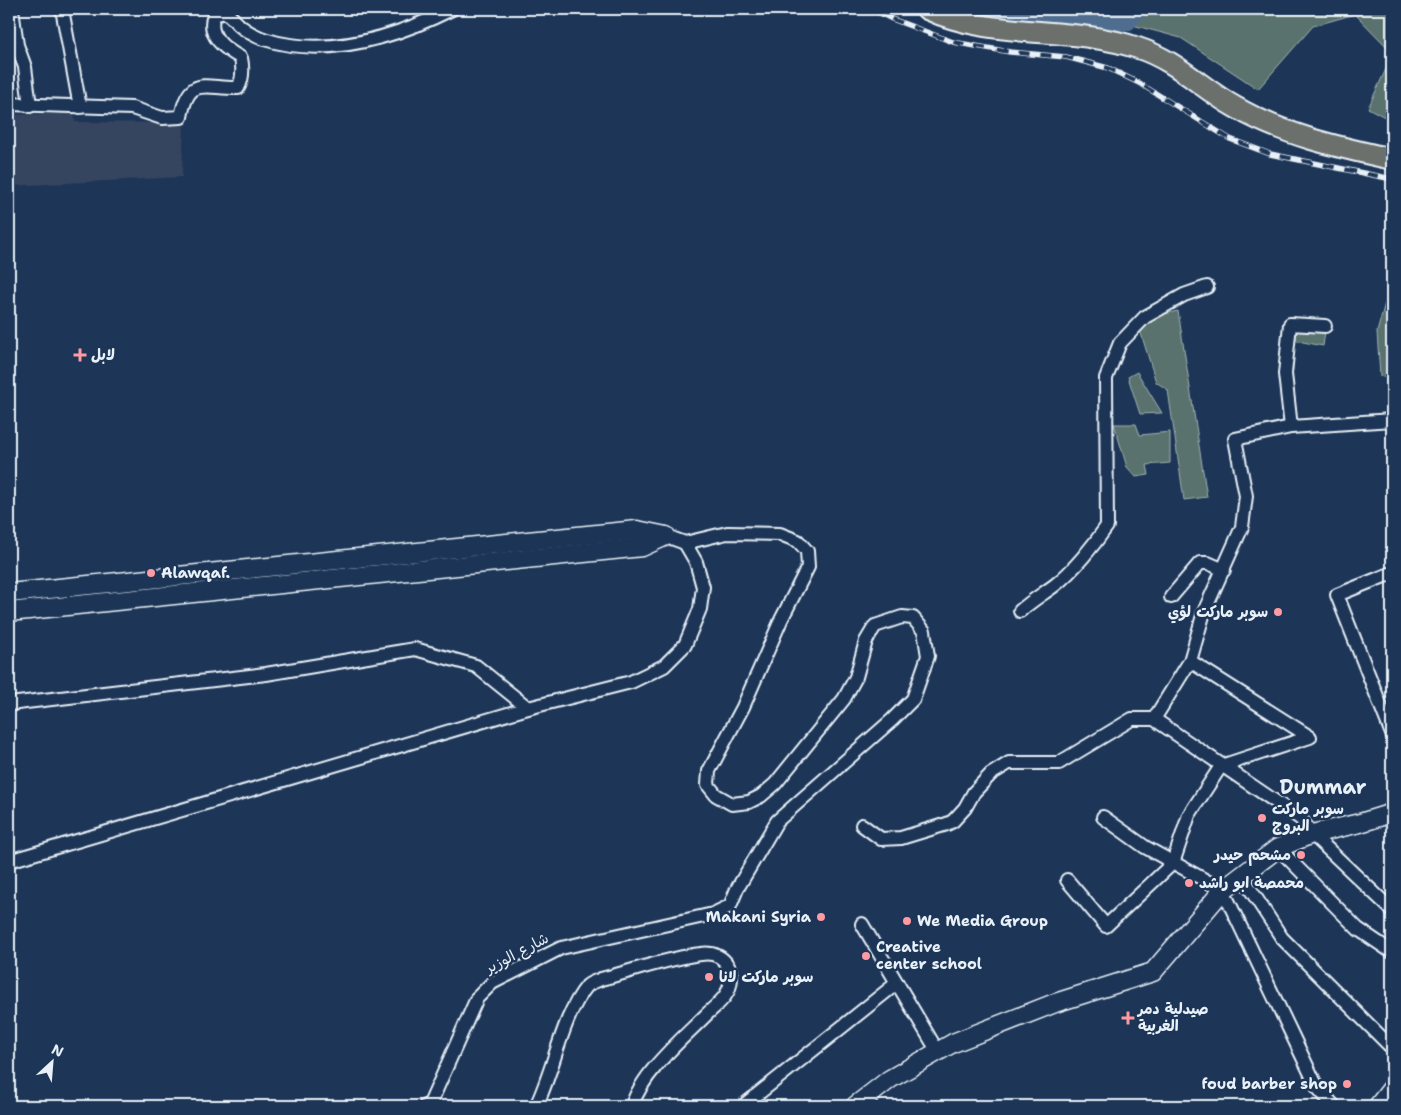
<svg xmlns="http://www.w3.org/2000/svg" width="1401" height="1115" font-family="'Shantell Sans','Playpen Sans Arabic',sans-serif">
<rect width="100%" height="100%" fill="#1d3557"/>
<filter id="ink" filterUnits="userSpaceOnUse"><feTurbulence type="fractalNoise" baseFrequency=".02" numOctaves="2"/><feDisplacementMap in="SourceGraphic" scale="10" xChannelSelector="R" yChannelSelector="G"/><feConvolveMatrix kernelMatrix="1 2 1 2 8 2 1 2 1" color-interpolation-filters="sRGB"/></filter>
<g filter="url(#ink)">
<path fill="#354461" d="M 74,113 L 75,122 L 184,123 L 182,177 L 9,186 L 9,115 Z"/>
<g fill="#5a726e" stroke="#a1b2b3">
<path d="M 1073,9 L 1392,9 L 1392,52 L 1355,14 L 1313,26 L 1258,89 L 1181,38 Z"/>
<path d="M 1392,56 L 1392,121 L 1368,108 Z"/>
<path d="M 1385,303 L 1392,303 L 1392,380 L 1380,376 L 1377,332 Z"/>
<path d="M 1178,311 L 1207,497 L 1184,500 L 1168,390 L 1156,382 L 1140,330 L 1159,315 Z"/>
<path d="M 1297,330 L 1325,332 L 1323,346 L 1293,340 Z"/>
<path d="M 1137,372 L 1162,413 L 1140,414 L 1128,377 Z"/>
<path d="M 1114,424 L 1136,424 L 1140,435 L 1170,432 L 1170,463 L 1147,465 L 1149,475 L 1136,477 L 1127,467 Z"/>
</g>
<g fill="none" stroke-linecap="round" stroke-linejoin="round">
<path stroke="#4f6d8f" stroke-width="22" d="M 984,9 L 1028,18 L 1069,16 L 1126,20 L 1136,9"/>
<defs>
<g id="street">
<path d="M 12,9 L 17,45 L 25,67 L 30,106"/>
<path d="M 62,9 L 80,107"/>
<path d="M 9,104 L 132,108 L 162,118 L 181,117 C 189,74 205,89 238,88 C 243,79 243,68 241,58 C 225,49 206,36 214,15 L 224,12 C 232,16 233,19 238,24 C 244,30 257,37 264,39 C 327,59 396,37 452,9"/>
<path d="M 1291,427 L 1285,374 L 1290,324 L 1325,326"/>
<path d="M 1392,573 L 1337,595 L 1392,734"/>
<path d="M 1171,597 L 1200,563 L 1208,563 L 1224,570"/>
<path d="M 1020,611 C 1031,601 1043,594 1055,585 C 1073,571 1094,545 1107,526 L 1106,378 L 1120,343 L 1145,317 L 1184,295 L 1207,287"/>
<path d="M 9,704 L 266,674 L 415,649 L 476,666 L 528,708"/>
<path d="M 1154,719 L 1301,819 L 1312,834 L 1392,910"/>
<path d="M 1103,817 L 1145,847 L 1223,890 L 1317,1087 L 1334,1106"/>
<path d="M 862,825 L 881,839 L 901,838 L 947,824 L 953,821 L 965,808 L 974,792 L 991,774 L 1009,763 L 1059,763 L 1132,719 L 1154,719 L 1190,661 L 1204,612 L 1242,527 L 1246,496 L 1235,439 L 1291,427 L 1392,420"/>
<path d="M 1278,848 L 1358,929 L 1392,952"/>
<path d="M 9,861 L 528,708 L 631,682 L 664,666 L 685,645 L 700,609 L 703,587 L 696,562 L 685,543"/>
<path d="M 1241,875 L 1282,938 L 1392,1048"/>
<path d="M 1067,880 L 1106,926 L 1173,863 L 1189,815 L 1221,766 L 1310,737 L 1190,661"/>
<path d="M 862,924 L 938,1052"/>
<path d="M 425,1106 L 430,1104 L 477,998 L 492,983 L 561,948 L 713,914 L 730,906 L 737,889 L 777,821 L 892,720 L 913,699 L 928,656 L 924,631 L 913,618 L 902,617 L 875,626 L 866,641 L 856,677 L 844,699 L 775,784 L 761,796 L 749,802 L 732,804 L 716,795 L 708,785 L 709,771 L 743,707 L 781,620 L 808,567 L 807,551 L 798,541 L 780,534 L 727,533 L 685,543 L 666,536"/>
<path d="M 536,1106 C 554,1070 562,1016 587,986 C 590,983 597,981 601,979 C 633,971 668,958 701,954 C 727,950 739,976 725,996 C 720,1003 712,1009 706,1015 C 681,1040 642,1073 632,1106"/>
<path d="M 743,1106 L 897,983"/>
</g>
<g id="secondary">
<path d="M 9,593 L 637,530 L 666,536"/>
<path d="M 9,612 L 642,547 L 666,536"/>
<path d="M 855,1106 L 890,1079 L 953,1043 L 1055,1003 L 1153,972 L 1223,890 L 1278,848 L 1312,834 L 1360,823 L 1392,813"/>
<path d="M 1378,1106 L 1392,1088"/>
</g>
<path id="primary" d="M 927,9 C 994,40 1070,25 1138,48 C 1176,60 1201,88 1235,107 C 1283,135 1338,147 1392,159"/>
</defs>
<use href="#street" stroke="#e8f1f8" stroke-width="16"/>
<use href="#secondary" stroke="#e8f1f8" stroke-width="21"/>
<use href="#primary" stroke="#e8f1f8" stroke-width="24"/>
<use href="#street" stroke="#1d3557" stroke-width="12"/>
<use href="#secondary" stroke="#1d3557" stroke-width="18"/>
<use href="#primary" stroke="#6c706d" stroke-width="20"/>
<defs>
<path id="rail" d="M 872,9 L 892,19 L 953,42 L 1010,52 L 1066,57 L 1108,68 L 1139,83 L 1230,139 L 1270,154 L 1392,179"/>
</defs>
<use href="#rail" stroke="#e8f1f8" stroke-width="5.5"/>
<use href="#rail" stroke="#1d3557" stroke-width="4" stroke-dasharray="11" stroke-linecap="butt"/>
</g>
</g>
<g fill="#ff9aa2" stroke="#1d3557" stroke-width="2">
<path d="M77.5 347.5h5v5h5v5h-5v5h-5v-5h-5v-5h5z"/>
<circle cx="151" cy="573" r="5"/>
<circle cx="1278" cy="612" r="5"/>
<circle cx="1262" cy="818" r="5"/>
<circle cx="1301" cy="855" r="5"/>
<circle cx="1189" cy="883" r="5"/>
<circle cx="821" cy="917" r="5"/>
<circle cx="907" cy="921" r="5"/>
<circle cx="866" cy="956" r="5"/>
<circle cx="709" cy="977" r="5"/>
<path d="M1125.5 1010.5h5v5h5v5h-5v5h-5v-5h-5v-5h5z"/>
<circle cx="1347" cy="1084" r="5"/>
</g>
<g text-anchor="middle" stroke-width="5" stroke-linejoin="round" paint-order="stroke">
<g font-size="15" font-weight="bold" fill="#e8f1f8" stroke="#1d3557" text-anchor="start">
<text x="91" y="360">لابل</text>
<text x="161" y="578">Alawqaf.</text>
<text x="1268" y="617" text-anchor="end">سوبر ماركت لؤي</text>
<text x="1272" y="814">سوبر ماركت<tspan x="1272" dy="17">البروج</tspan></text>
<text x="1291" y="860" text-anchor="end">مشحم حيدر</text>
<text x="1199" y="888">محمصة ابو راشد</text>
<text x="811" y="922" text-anchor="end">Makani Syria</text>
<text x="917" y="926">We Media Group</text>
<text x="876" y="952">Creative<tspan x="876" dy="17">center school</tspan></text>
<text x="719" y="982">سوبر ماركت لانا</text>
<text x="1138" y="1014">صيدلية دمر<tspan x="1138" dy="17">الغربية</tspan></text>
<text x="1337" y="1089" text-anchor="end">foud barber shop</text>
</g>
<g font-size="15" fill="#e8f1f8" stroke="#1d3557">
<text transform="translate(517 953) rotate(-28)" y="5">شارع الوزير</text>
</g>
<g font-size="20" font-weight="bold" fill="#e8f1f8" stroke="#1d3557">
<text x="1323" y="794">Dummar</text>
</g>
</g>
<rect width="1401" height="1115" fill="none" stroke="#1d3557" stroke-width="30"/>
<rect x="15" y="15" width="1371" height="1085" fill="none" stroke="#e8f1f8" stroke-width="2" filter="url(#ink)"/>
<g transform="translate(52 1062) rotate(26)" stroke="#1d3557" stroke-width="4" paint-order="stroke">
<path d="M0-4L9 19L0 12L-9 19Z" fill="#e8f1f8"/>
<text y="-8" font-size="14" font-weight="bold" text-anchor="middle" fill="#e8f1f8">N</text>
</g>
</svg>
